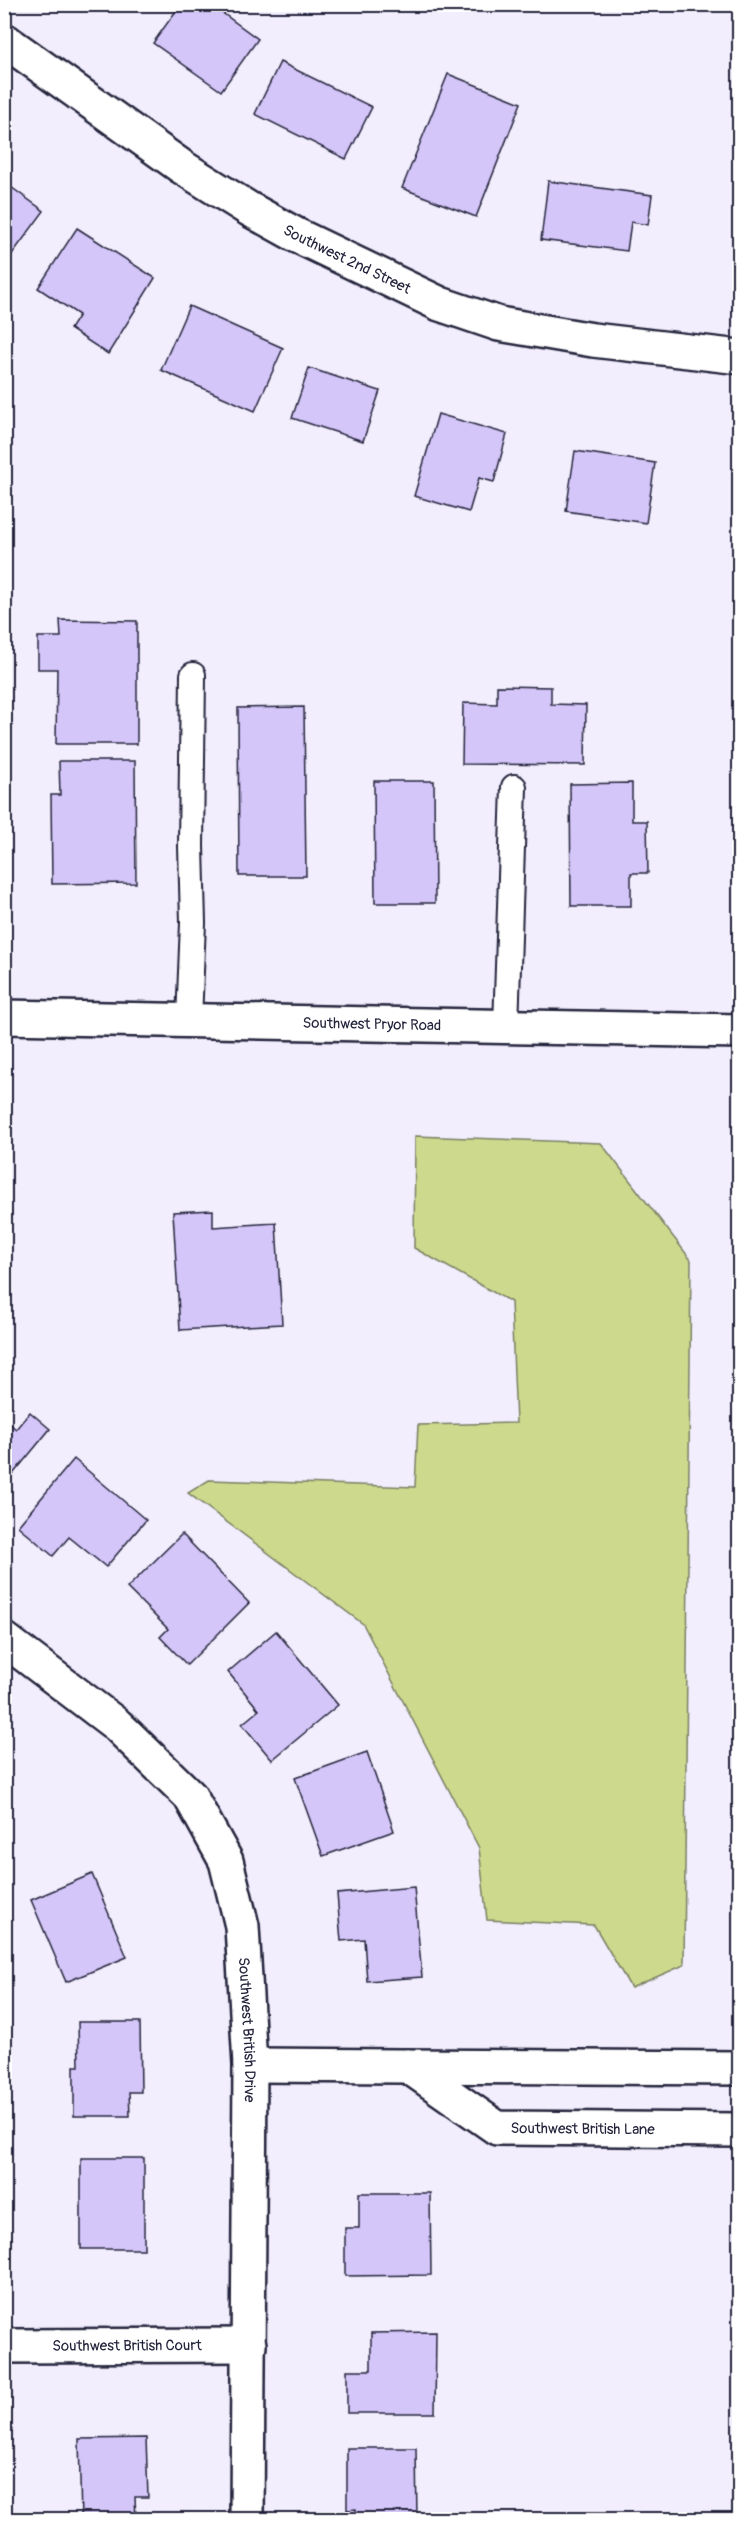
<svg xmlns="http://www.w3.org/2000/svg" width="744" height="2524" font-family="Pangolin,sans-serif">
<rect width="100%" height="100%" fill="#f2eefd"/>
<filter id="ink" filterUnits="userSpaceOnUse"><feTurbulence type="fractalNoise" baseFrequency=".0167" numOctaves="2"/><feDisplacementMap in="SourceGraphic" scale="12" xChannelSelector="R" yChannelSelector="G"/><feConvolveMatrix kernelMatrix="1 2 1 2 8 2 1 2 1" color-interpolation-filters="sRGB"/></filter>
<g filter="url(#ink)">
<path fill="#cdda8d" stroke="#787e64" stroke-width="1.5" d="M 415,1136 L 601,1143 L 691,1260 L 684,1965 L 631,1988 L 594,1925 L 487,1920 L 479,1848 L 363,1624 L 188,1493 L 209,1480 L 415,1487 L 418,1425 L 516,1423 L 511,1302 L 414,1248 Z"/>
<g fill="#d4c6f8" stroke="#22223b" stroke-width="1.5">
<path d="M 181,4 L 210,4 L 258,39 L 221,91 L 153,43 Z"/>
<path d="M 280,62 L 372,107 L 346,159 L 255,114 Z"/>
<path d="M 448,74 L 521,103 L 476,217 L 402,188 Z"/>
<path d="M 548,181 L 652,195 L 648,225 L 631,222 L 627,251 L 541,240 Z"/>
<path d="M 4,182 L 44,211 L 4,265 Z"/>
<path d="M 77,228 L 155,278 L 108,354 L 70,329 L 79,315 L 38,288 Z"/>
<path d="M 189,306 L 283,348 L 255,411 L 161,370 Z"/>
<path d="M 309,368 L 380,391 L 363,441 L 292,418 Z"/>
<path d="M 438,414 L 507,434 L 494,482 L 479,478 L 469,512 L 414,496 Z"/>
<path d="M 575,451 L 655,463 L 646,523 L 566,511 Z"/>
<path d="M 60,620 L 137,621 L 137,744 L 56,744 L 57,669 L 38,669 L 38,637 L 61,637 Z"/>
<path d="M 497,686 L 551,687 L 551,704 L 586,705 L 585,765 L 462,764 L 463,703 L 497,704 Z"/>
<path d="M 304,707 L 306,876 L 239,876 L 238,708 Z"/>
<path d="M 59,761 L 135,761 L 136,883 L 52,884 L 51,795 L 60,795 Z"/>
<path d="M 374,781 L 434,781 L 435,903 L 375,903 Z"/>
<path d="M 632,783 L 632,821 L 647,821 L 648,873 L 631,873 L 631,906 L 571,906 L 570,784 Z"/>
<path d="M 213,1210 L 213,1227 L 276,1223 L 282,1324 L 180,1330 L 173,1212 Z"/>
<path d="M 30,1412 L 50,1429 L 4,1485 L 4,1419 L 16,1429 Z"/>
<path d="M 74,1459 L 146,1520 L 106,1567 L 69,1537 L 53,1556 L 18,1526 Z"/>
<path d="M 182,1534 L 249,1603 L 187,1665 L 160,1637 L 168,1629 L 127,1588 Z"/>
<path d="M 276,1631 L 338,1705 L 272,1760 L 242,1724 L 259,1710 L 228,1672 Z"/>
<path d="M 367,1752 L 394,1831 L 323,1856 L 295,1778 Z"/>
<path d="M 92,1874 L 127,1957 L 66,1982 L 31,1900 Z"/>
<path d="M 414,1887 L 422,1977 L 367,1981 L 364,1939 L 341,1941 L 337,1894 Z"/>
<path d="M 78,2022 L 140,2022 L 141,2092 L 129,2092 L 130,2116 L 74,2116 L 74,2066 L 79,2066 Z"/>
<rect x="81" y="2158" width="63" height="91"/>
<path d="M 359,2193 L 430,2193 L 431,2275 L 345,2276 L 345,2228 L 359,2228 Z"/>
<path d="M 436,2332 L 435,2413 L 347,2413 L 347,2370 L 371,2370 L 371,2333 Z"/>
<path d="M 146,2438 L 148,2497 L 135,2497 L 136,2520 L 81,2520 L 79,2439 Z"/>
<path d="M 347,2448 L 416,2448 L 417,2520 L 356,2520 L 356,2509 L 347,2510 Z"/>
</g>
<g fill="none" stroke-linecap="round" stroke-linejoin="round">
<defs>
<g id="service">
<path d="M 189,1020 L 193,923 L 191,846 L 193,675"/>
<path d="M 506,1027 L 514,787"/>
</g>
<g id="minor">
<path id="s1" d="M 4,40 L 182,167 L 249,209 L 298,236 L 440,304 L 499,324 L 593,340 L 740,357"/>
<path id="s2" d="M 4,1639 L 117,1725 L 190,1796 L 226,1861 L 242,1926 L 250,2065 L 247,2520"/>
<path d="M 250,2065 L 740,2068"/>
<path id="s3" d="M 408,2066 L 497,2128 L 740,2130"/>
<path id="s4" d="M 4,2346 L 249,2345"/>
</g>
<g id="secondary">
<path id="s5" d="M 4,1017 L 740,1031"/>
</g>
</defs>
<use href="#service" stroke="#22223b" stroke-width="28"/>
<use href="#minor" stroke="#22223b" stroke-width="38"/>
<use href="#secondary" stroke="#22223b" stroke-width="38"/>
<use href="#service" stroke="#fff" stroke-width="24"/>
<use href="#minor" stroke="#fff" stroke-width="33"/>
<use href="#secondary" stroke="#fff" stroke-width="33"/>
</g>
</g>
<g text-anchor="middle" stroke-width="5" stroke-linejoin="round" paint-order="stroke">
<g font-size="15" fill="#22223b" stroke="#fff">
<text dy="5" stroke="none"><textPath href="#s1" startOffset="408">Southwest 2nd Street</textPath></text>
<text dy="5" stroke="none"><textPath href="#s5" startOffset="368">Southwest Pryor Road</textPath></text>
<text dy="5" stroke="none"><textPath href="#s2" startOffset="489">Southwest British Drive</textPath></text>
<text dy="5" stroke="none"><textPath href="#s3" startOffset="194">Southwest British Lane</textPath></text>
<text dy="5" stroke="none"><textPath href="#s4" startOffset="123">Southwest British Court</textPath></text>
</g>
</g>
<rect width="744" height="2524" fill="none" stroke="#fff" stroke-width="24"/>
<rect x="12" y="12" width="720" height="2500" fill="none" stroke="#22223b" stroke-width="2" filter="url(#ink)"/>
</svg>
